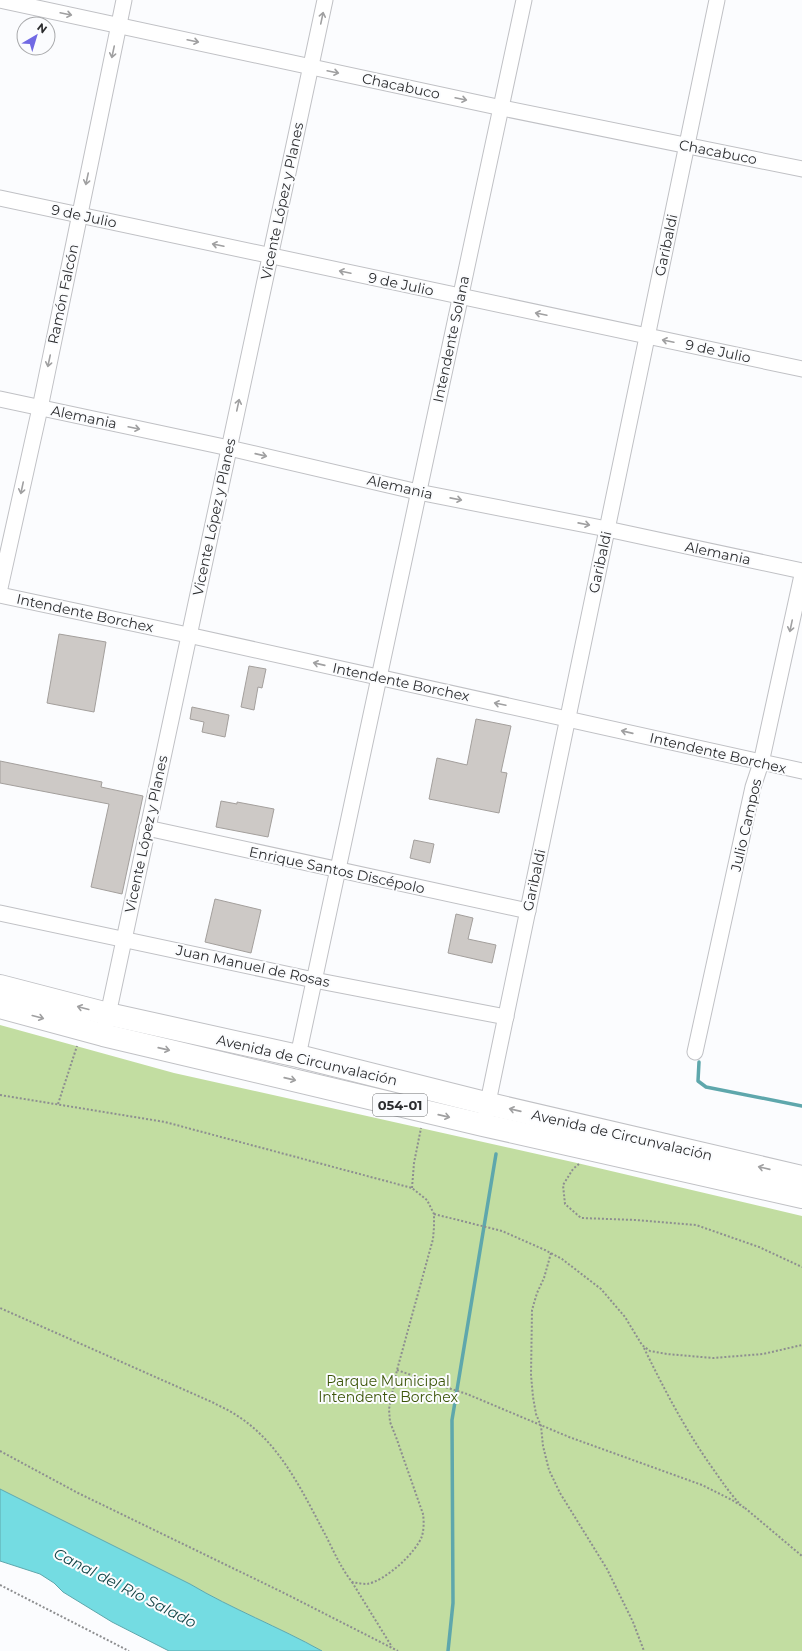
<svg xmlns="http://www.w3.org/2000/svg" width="802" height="1651" font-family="Montserrat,sans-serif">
<rect width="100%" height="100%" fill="#fbfcfe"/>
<path fill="#c2dda1" d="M 0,1025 L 174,1073 L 577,1163 L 802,1216 L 802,1651 L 322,1651 C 279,1627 232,1609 190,1584 L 0,1489 Z"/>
<path fill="#74dce2" stroke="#5ea7ac" d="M 0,1489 L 190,1584 C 232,1609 279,1627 322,1651 L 169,1651 L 112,1622 L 63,1592 L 54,1583 L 40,1574 L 0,1561 Z"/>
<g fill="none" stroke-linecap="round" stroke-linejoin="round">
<g stroke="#5ea7ac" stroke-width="3.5">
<path d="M 699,1062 L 698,1081 L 706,1087 L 802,1106"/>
<path d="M 448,1651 L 453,1603 L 452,1420 L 496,1154"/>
</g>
</g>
<g fill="#cdc9c6" stroke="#a39f9c">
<path d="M 59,634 L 106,642 L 94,712 L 47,703 Z"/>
<path d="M 249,666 L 266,669 L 262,688 L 258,687 L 254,710 L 241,707 Z"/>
<path d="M 192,707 L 229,715 L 225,737 L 202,732 L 204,722 L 190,719 Z"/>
<path d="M 476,719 L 511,726 L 501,772 L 507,773 L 499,813 L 429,799 L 437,758 L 467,765 Z"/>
<path d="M 0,761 L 102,782 L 101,787 L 143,796 L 122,894 L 91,887 L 109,804 L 0,783 Z"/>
<path d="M 221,801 L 237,804 L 237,802 L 274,809 L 268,837 L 216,827 Z"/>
<path d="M 414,840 L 434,844 L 430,863 L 410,858 Z"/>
<path d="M 215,899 L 261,910 L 251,953 L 205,942 Z"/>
<path d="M 456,914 L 473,918 L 468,939 L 496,945 L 492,963 L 448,953 Z"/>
</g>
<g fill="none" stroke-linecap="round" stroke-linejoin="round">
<defs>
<g id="minor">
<path d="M 0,0 L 502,108 L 802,169"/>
<path d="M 0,198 L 802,369"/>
<path d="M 0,399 L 229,448 L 418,492 L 607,529 L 802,571"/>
<path d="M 0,588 L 40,408 L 124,0"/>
<path d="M 0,595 L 188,635 L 802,771"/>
<path d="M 147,828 L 528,911"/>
<path d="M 0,913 L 314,980 L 506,1017"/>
<path d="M 106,1024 L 325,0"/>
<path d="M 695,1052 L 753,787 L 761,763 L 802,575"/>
<path d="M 298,1056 C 374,704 450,352 524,0"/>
<path d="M 486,1112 L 717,0"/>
</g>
<g id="highway">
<path d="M 0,986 L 108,1014 L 298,1056 L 489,1104 L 802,1177"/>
<path d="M 0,1007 L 103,1035 L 483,1125 L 802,1197"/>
</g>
</defs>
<use href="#minor" stroke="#c0c1c5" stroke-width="17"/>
<use href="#highway" stroke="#c0c1c5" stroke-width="24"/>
<g stroke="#8d8e90" stroke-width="2" stroke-dasharray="2 2" stroke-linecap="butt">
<path d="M 0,1095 L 165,1122 L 412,1188 L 427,1200 L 434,1214 L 434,1227 L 433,1239 L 397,1370 L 389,1409 L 390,1422 L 396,1437 L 423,1514 C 424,1521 424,1529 422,1536 C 416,1553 385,1581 367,1584 C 362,1584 357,1583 352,1582 C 341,1568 334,1552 326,1536 C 303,1493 280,1442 236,1415 C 229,1410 221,1407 214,1403 L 0,1308"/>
<path d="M 58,1104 L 77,1046"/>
<path d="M 579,1164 L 573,1169 L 563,1185 L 565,1204 L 581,1218 L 636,1220 L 696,1225 L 759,1247 L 802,1267"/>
<path d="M 412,1188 L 414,1163 L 421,1128"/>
<path d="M 434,1214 L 502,1231 L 545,1250 L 562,1259 L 601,1289 L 625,1317 L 642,1345 L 650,1351 L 667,1354 L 713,1358 L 763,1354 L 802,1345"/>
<path d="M 551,1253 L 544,1278 L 537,1293 L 532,1310 L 531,1375 L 533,1397 L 536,1414 L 541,1426 L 543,1446 L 549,1470 L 560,1493 L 607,1569 L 633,1622 L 644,1651"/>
<path d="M 644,1348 C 664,1389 685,1429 711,1466 C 721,1480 730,1494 741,1505"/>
<path d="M 397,1370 L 448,1388 L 467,1394 L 569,1437 L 702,1485 L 732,1500 L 745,1508"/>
<path d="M 0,1451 L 78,1493 L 284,1593 L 398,1651"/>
<path d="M 745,1508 L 802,1556"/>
<path d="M 352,1582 L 392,1647"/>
<path d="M 0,1585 L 129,1651"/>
</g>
<use href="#minor" stroke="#fff" stroke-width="15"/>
<use href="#highway" stroke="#fff" stroke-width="22"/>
</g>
<defs><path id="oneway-shaft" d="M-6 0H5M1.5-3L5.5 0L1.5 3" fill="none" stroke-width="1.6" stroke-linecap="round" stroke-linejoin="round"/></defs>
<g stroke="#a0a0a1">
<use href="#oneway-shaft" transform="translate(66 14) rotate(12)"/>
<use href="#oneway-shaft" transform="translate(322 18) rotate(-78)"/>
<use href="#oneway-shaft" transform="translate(193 41) rotate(12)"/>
<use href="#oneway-shaft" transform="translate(113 52) rotate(102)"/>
<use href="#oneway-shaft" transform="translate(333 72) rotate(12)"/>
<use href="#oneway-shaft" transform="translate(461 99) rotate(12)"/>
<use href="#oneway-shaft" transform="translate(87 179) rotate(102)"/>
<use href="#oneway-shaft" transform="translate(218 245) rotate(-168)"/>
<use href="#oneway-shaft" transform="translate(345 272) rotate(-168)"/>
<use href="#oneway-shaft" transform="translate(541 314) rotate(-168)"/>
<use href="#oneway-shaft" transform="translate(668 341) rotate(-168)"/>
<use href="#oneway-shaft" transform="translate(49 361) rotate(102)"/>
<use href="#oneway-shaft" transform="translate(238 405) rotate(-78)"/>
<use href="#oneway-shaft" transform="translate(134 428) rotate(12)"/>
<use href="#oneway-shaft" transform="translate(261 455) rotate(13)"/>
<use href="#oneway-shaft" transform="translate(22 488) rotate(102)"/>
<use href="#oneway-shaft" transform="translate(456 499) rotate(11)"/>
<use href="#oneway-shaft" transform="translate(584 524) rotate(11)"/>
<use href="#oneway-shaft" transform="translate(791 626) rotate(102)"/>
<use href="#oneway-shaft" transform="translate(319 664) rotate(-167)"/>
<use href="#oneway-shaft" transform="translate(500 704) rotate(-168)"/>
<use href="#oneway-shaft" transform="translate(627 732) rotate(-167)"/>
<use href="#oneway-shaft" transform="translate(83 1008) rotate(-165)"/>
<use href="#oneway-shaft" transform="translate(38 1017) rotate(15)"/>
<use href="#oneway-shaft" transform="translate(164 1049) rotate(13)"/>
<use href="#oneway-shaft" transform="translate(290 1079) rotate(13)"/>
<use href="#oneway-shaft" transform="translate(515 1110) rotate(-167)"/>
<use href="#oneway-shaft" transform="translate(444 1116) rotate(13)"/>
<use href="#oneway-shaft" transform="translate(764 1168) rotate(-167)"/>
</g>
<g text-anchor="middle" stroke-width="4" stroke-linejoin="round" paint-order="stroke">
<rect fill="#fbfcfe" stroke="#696a6c" stroke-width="1" x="373" y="1094" width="54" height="22" rx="3"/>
<g font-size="13" font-weight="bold" fill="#2b2c2e">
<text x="400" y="1110">054-01</text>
</g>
<g font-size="14" fill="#2b2c2e" stroke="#fbfcfe">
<text transform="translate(401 86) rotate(12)" y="5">Chacabuco</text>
<text transform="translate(718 152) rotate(11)" y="5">Chacabuco</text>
<text transform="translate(282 201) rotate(-78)" y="5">Vicente López y Planes</text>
<text transform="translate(84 216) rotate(12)" y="5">9 de Julio</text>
<text transform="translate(666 245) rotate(-78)" y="5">Garibaldi</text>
<text transform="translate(401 284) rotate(12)" y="5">9 de Julio</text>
<text transform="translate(63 294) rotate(-78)" y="5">Ramón Falcón</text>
<text transform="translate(451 339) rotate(-78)" y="5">Intendente Solana</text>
<text transform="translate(718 351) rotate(12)" y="5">9 de Julio</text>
<text transform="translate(84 417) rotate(12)" y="5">Alemania</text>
<text transform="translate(400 487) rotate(13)" y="5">Alemania</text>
<text transform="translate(214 517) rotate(-78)" y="5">Vicente López y Planes</text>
<text transform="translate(718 553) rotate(12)" y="5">Alemania</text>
<text transform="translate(600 562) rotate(-78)" y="5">Garibaldi</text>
<text transform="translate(85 613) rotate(12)" y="5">Intendente Borchex</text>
<text transform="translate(401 682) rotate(12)" y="5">Intendente Borchex</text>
<text transform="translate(718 753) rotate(13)" y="5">Intendente Borchex</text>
<text transform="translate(746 825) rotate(-77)" y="5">Julio Campos</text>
<text transform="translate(146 834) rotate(-78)" y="5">Vicente López y Planes</text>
<text transform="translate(337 870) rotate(12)" y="5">Enrique Santos Discépolo</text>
<text transform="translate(534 880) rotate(-78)" y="5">Garibaldi</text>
<text transform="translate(253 966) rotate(12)" y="5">Juan Manuel de Rosas</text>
<text transform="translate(307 1060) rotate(13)" y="5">Avenida de Circunvalación</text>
<text transform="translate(622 1135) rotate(13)" y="5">Avenida de Circunvalación</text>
</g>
<g font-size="14" fill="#3c5509" stroke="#fbfcfe">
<text x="388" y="1386">Parque Municipal<tspan x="388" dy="16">Intendente Borchex</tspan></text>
</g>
<g font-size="15" font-style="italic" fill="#124345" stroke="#fbfcfe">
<text transform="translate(125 1588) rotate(27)" y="5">Canal del Río Salado</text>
</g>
</g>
<g transform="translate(36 36) rotate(38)"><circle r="19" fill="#fbfcfe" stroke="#a8a9ab"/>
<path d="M0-3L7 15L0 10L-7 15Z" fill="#7069e4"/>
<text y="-6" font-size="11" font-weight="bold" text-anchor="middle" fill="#2b2c2e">N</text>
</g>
</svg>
